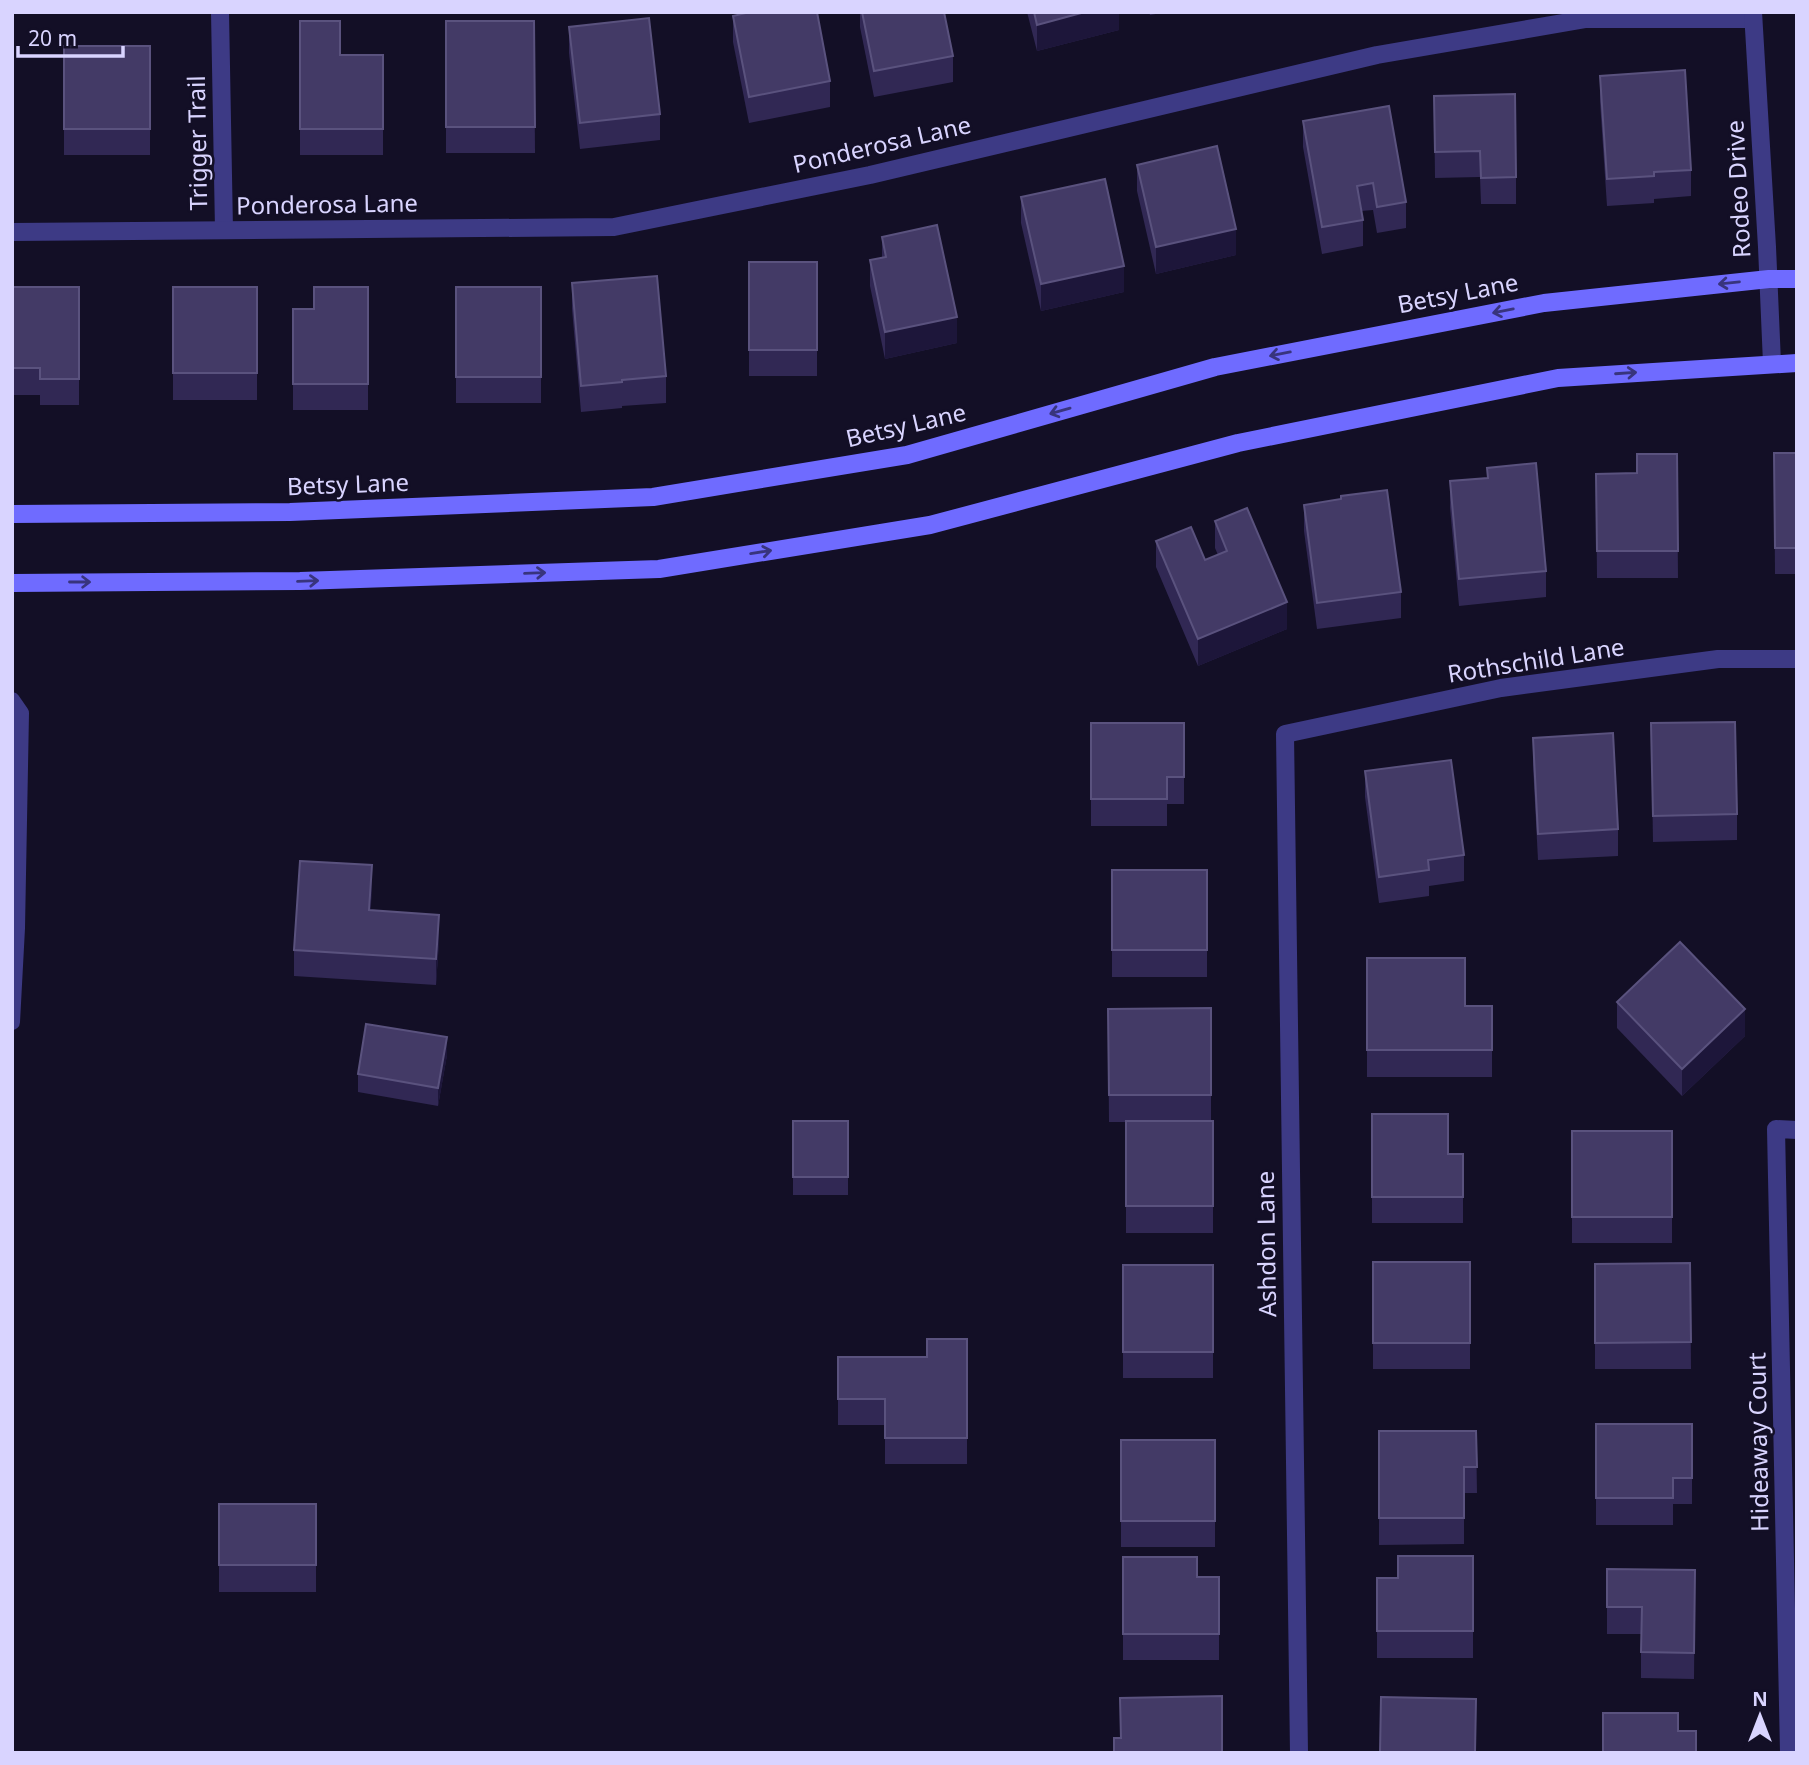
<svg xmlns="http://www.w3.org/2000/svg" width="1809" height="1765" font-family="'Noto Sans',sans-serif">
<rect width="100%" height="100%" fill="#130f26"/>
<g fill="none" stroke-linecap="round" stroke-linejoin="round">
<path stroke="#3d3a85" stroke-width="16" d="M 12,700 L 21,713 L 17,928 L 12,1022"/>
<g stroke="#3d3a85" stroke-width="18">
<path d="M 220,12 L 224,230"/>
<path d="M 12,232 L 614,227 L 870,175 L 1377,55 L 1586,19 L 1753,19"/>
<path d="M 1299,1753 L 1285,734 L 1501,688 L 1718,659 L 1797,659"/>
<path d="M 1789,1753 L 1776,1129 L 1797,1130"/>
</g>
<path stroke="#3d3a85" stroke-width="18" d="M 1753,12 L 1767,247 L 1772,363"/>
<g stroke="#6f6bff" stroke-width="18">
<path d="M 12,514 L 290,512 L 653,497 L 907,455 L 1215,367 L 1544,303 L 1769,279 L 1797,279"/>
<path d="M 12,583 L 300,581 L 659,569 L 930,525 L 1238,443 L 1558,378 L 1797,363"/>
</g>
</g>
<g fill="#312854">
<path d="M 860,12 L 944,12 L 953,56 L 953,82 L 874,97 L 860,27 Z"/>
<path d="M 1027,12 L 1119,12 L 1119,30 L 1037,51 Z"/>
<path d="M 1149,12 L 1167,12 L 1150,15 Z"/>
<path d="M 733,16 L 830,81 L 830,107 L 749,123 L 733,42 Z"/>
<path d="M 300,21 L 340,55 L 383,55 L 383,155 L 300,155 Z"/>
<path d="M 446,21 L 534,21 L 535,153 L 446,153 Z"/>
<path d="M 569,27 L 660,114 L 660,140 L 580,149 L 569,53 Z"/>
<rect x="64" y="46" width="86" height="109"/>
<path d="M 1600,76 L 1691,170 L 1691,196 L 1654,199 L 1654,203 L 1607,206 L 1600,102 Z"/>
<path d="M 1434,96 L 1516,177 L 1516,204 L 1481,204 L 1480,177 L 1435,178 Z"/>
<path d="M 1303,121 L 1406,202 L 1406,228 L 1377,233 L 1373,210 L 1361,211 L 1363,220 L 1363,246 L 1322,254 L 1303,147 Z"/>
<path d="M 1137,165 L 1236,255 L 1156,274 L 1137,191 Z"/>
<path d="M 1021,197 L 1124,292 L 1041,311 L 1021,223 Z"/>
<path d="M 882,237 L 957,343 L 885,359 L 870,286 L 870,260 L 882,258 Z"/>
<rect x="749" y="262" width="68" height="114"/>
<path d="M 572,283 L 666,376 L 666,403 L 622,406 L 622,408 L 581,412 L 572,309 Z"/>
<path d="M 12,287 L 79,287 L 79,405 L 40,405 L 40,395 L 12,395 Z"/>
<rect x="173" y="287" width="84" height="113"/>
<path d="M 368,287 L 368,410 L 293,410 L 293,309 L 314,309 Z"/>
<rect x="456" y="287" width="85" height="116"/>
<path d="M 1774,453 L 1797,453 L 1797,574 L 1775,574 Z"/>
<path d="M 1677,454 L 1678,578 L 1597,578 L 1596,474 L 1637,473 Z"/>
<path d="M 1487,468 L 1546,571 L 1546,597 L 1459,606 L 1450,508 L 1450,481 L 1487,478 Z"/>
<path d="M 1304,505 L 1401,592 L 1401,618 L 1317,629 L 1304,531 Z"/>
<path d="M 1215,521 L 1287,629 L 1198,666 L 1156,567 L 1156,541 L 1205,560 L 1218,555 L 1215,548 Z"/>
<path d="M 1091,723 L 1184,723 L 1184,804 L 1167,804 L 1167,826 L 1091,826 Z"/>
<path d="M 1651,723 L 1737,814 L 1737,840 L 1653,842 Z"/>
<path d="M 1533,738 L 1618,829 L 1618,856 L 1538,860 L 1533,765 Z"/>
<path d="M 1365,771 L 1464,855 L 1464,881 L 1429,886 L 1429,896 L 1379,903 L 1365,797 Z"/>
<rect x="1112" y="870" width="95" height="107"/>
<path d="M 372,892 L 370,910 L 439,941 L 436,985 L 294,976 L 294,950 Z"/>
<path d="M 1367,958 L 1465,1006 L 1492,1006 L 1492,1077 L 1367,1077 Z"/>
<path d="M 1617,1002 L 1745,1036 L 1682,1096 L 1617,1028 Z"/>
<path d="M 1211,1008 L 1211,1121 L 1213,1121 L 1213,1233 L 1126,1233 L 1126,1122 L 1109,1122 L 1108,1009 Z"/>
<path d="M 447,1055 L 438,1106 L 358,1092 L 358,1074 Z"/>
<path d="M 1372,1114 L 1448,1154 L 1463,1154 L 1463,1223 L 1372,1223 Z"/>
<rect x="793" y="1121" width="55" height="74"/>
<rect x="1572" y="1131" width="100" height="112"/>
<rect x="1373" y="1262" width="97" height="107"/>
<path d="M 1690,1263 L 1691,1369 L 1595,1369 L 1595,1264 Z"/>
<rect x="1123" y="1265" width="90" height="113"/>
<path d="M 967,1339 L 967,1464 L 885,1464 L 885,1425 L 838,1425 L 838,1357 L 927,1357 Z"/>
<path d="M 1596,1424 L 1692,1424 L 1692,1504 L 1673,1504 L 1673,1525 L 1596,1525 Z"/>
<path d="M 1379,1431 L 1476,1431 L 1477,1493 L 1464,1493 L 1464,1544 L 1379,1545 Z"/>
<rect x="1121" y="1440" width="94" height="107"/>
<rect x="219" y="1504" width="97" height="88"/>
<path d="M 1473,1556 L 1473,1658 L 1377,1658 L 1377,1578 L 1398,1578 Z"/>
<path d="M 1123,1557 L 1197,1577 L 1219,1577 L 1219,1660 L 1123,1660 Z"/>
<path d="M 1607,1569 L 1695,1570 L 1694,1679 L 1641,1678 L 1641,1634 L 1607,1634 Z"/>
</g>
<g fill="#1d163a">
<path d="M 1085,12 L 1119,12 L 1119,30 L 1037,51 L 1037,25 Z"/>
<path d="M 1236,229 L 1236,255 L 1156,274 L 1156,247 Z"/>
<path d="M 1124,266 L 1124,292 L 1041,311 L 1041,284 Z"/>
<path d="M 957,317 L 957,343 L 885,359 L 885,332 Z"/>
<path d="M 1287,602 L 1287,629 L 1198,666 L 1198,639 Z"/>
<path d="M 372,865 L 372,892 L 369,937 L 369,910 Z"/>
<path d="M 439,915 L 439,941 L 436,985 L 436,959 Z"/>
<path d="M 1745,1009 L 1745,1036 L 1682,1096 L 1682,1069 Z"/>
<path d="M 447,1037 L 447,1055 L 438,1106 L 438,1088 Z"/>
</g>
<g fill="#433a66" stroke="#5a527e" stroke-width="2">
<path d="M 750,12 L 817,12 L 830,81 L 749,97 L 733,16 Z"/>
<path d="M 862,12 L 944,12 L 953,56 L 874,71 Z"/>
<path d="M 1034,12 L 1085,12 L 1037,25 Z"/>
<path d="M 649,18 L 660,114 L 580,123 L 569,27 Z"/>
<path d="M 300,21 L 340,21 L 340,55 L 383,55 L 383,129 L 300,129 Z"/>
<path d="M 446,21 L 534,21 L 535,127 L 446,127 Z"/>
<rect x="64" y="46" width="86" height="83"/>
<path d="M 1685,70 L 1691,170 L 1654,172 L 1654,176 L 1607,179 L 1600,76 Z"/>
<path d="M 1515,94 L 1516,177 L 1481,178 L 1480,151 L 1435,152 L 1434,96 Z"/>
<path d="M 1389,106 L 1406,202 L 1377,207 L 1373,183 L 1357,186 L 1363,220 L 1322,227 L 1303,121 Z"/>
<path d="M 1217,146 L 1236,229 L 1156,247 L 1137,165 Z"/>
<path d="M 1105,179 L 1124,266 L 1041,284 L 1021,197 Z"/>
<path d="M 937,225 L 957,317 L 885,332 L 870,260 L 886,257 L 882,237 Z"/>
<rect x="749" y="262" width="68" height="88"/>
<path d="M 657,276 L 666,376 L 622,380 L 622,382 L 581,386 L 572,283 Z"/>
<path d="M 12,287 L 79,287 L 79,379 L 40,379 L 40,368 L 12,368 Z"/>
<rect x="173" y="287" width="84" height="86"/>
<path d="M 314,287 L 368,287 L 368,384 L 293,384 L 293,309 L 314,309 Z"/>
<rect x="456" y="287" width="85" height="90"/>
<path d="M 1774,453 L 1797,453 L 1797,548 L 1775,548 Z"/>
<path d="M 1637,454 L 1677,454 L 1678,551 L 1597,551 L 1596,474 L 1637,473 Z"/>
<path d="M 1536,463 L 1546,571 L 1459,579 L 1450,481 L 1488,478 L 1487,468 Z"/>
<path d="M 1387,490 L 1401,592 L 1317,603 L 1304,505 L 1341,499 L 1341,496 Z"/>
<path d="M 1247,508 L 1287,602 L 1198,639 L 1156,541 L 1191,527 L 1205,560 L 1227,551 L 1215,521 Z"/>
<path d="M 1735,722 L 1737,814 L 1653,816 L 1651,723 Z"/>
<path d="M 1091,723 L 1184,723 L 1184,777 L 1167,777 L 1167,799 L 1091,799 Z"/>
<path d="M 1613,733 L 1618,829 L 1538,834 L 1533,738 Z"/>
<path d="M 1451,760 L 1464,855 L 1428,860 L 1429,870 L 1379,877 L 1365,771 Z"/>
<path d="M 300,861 L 372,865 L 369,910 L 439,915 L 436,959 L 294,950 Z"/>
<rect x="1112" y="870" width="95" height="80"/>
<path d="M 1680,942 L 1745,1009 L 1682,1069 L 1617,1002 Z"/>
<path d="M 1367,958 L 1465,958 L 1465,1006 L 1492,1006 L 1492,1050 L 1367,1050 Z"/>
<path d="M 1211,1008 L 1211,1095 L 1109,1095 L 1108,1009 Z"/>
<path d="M 366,1024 L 447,1037 L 438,1088 L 358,1074 Z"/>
<path d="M 1372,1114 L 1448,1114 L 1448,1154 L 1463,1154 L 1463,1197 L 1372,1197 Z"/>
<rect x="793" y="1121" width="55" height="56"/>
<rect x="1126" y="1121" width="87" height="85"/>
<rect x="1572" y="1131" width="100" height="86"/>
<rect x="1373" y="1262" width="97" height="81"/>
<path d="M 1690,1263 L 1691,1342 L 1595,1343 L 1595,1264 Z"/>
<rect x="1123" y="1265" width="90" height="87"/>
<path d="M 927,1339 L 967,1339 L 967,1438 L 885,1438 L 885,1399 L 838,1399 L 838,1357 L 927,1357 Z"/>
<path d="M 1596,1424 L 1692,1424 L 1692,1478 L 1673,1478 L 1673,1498 L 1596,1498 Z"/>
<path d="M 1379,1431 L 1476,1431 L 1477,1467 L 1464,1467 L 1464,1518 L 1379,1518 Z"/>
<rect x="1121" y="1440" width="94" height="81"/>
<rect x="219" y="1504" width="97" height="61"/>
<path d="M 1398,1556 L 1473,1556 L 1473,1631 L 1377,1631 L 1377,1578 L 1398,1578 Z"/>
<path d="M 1123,1557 L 1197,1557 L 1197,1577 L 1219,1577 L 1219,1634 L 1123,1634 Z"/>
<path d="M 1607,1569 L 1695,1570 L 1694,1653 L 1641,1652 L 1642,1607 L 1607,1607 Z"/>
<path d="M 1222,1696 L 1222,1753 L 1114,1753 L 1114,1738 L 1121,1738 L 1120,1698 Z"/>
<path d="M 1381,1697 L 1476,1699 L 1475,1753 L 1380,1753 Z"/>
<path d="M 1603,1713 L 1678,1713 L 1678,1731 L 1696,1731 L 1696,1753 L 1603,1753 Z"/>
</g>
<defs><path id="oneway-shaft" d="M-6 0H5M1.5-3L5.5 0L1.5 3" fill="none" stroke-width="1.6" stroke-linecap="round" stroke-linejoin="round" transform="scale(1.75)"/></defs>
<g stroke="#38347d">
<use href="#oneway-shaft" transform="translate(1729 283) rotate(174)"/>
<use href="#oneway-shaft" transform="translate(1503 311) rotate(169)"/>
<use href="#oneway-shaft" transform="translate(1280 354) rotate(169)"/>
<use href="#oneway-shaft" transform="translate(1626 373) rotate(-4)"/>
<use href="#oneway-shaft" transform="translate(1060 411) rotate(164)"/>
<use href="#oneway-shaft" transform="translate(761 552) rotate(-9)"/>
<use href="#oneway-shaft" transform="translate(535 573) rotate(-2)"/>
<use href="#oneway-shaft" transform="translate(308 581) rotate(-2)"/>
<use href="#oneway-shaft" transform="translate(80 582)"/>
</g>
<g text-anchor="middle" stroke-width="5" stroke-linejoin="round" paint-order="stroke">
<g font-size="24" fill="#d9d4ff" stroke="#130f26">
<text transform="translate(198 143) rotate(-91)" y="8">Trigger Trail</text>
<text transform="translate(882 145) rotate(-13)" y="8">Ponderosa Lane</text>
<text transform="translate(1739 189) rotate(-93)" y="8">Rodeo Drive</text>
<text transform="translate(327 205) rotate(-1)" y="8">Ponderosa Lane</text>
<text transform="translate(1458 294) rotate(-11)" y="8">Betsy Lane</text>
<text transform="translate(906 426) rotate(-13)" y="8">Betsy Lane</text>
<text transform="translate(348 485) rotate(-2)" y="8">Betsy Lane</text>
<text transform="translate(1536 661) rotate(-9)" y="8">Rothschild Lane</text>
<text transform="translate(1267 1244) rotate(-91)" y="8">Ashdon Lane</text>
<text transform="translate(1759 1442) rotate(-91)" y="8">Hideaway Court</text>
</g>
</g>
<rect width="1809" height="1765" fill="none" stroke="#d9d4ff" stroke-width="28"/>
<g transform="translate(1760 1716)" stroke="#130f26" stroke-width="5" paint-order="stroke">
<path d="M0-5L12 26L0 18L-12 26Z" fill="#d9d4ff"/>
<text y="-10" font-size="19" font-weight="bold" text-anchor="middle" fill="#d9d4ff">N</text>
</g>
<path d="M18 46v10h105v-10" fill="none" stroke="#d9d4ff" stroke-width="3.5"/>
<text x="28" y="46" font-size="21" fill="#d9d4ff" stroke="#130f26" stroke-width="5" paint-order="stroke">20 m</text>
</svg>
